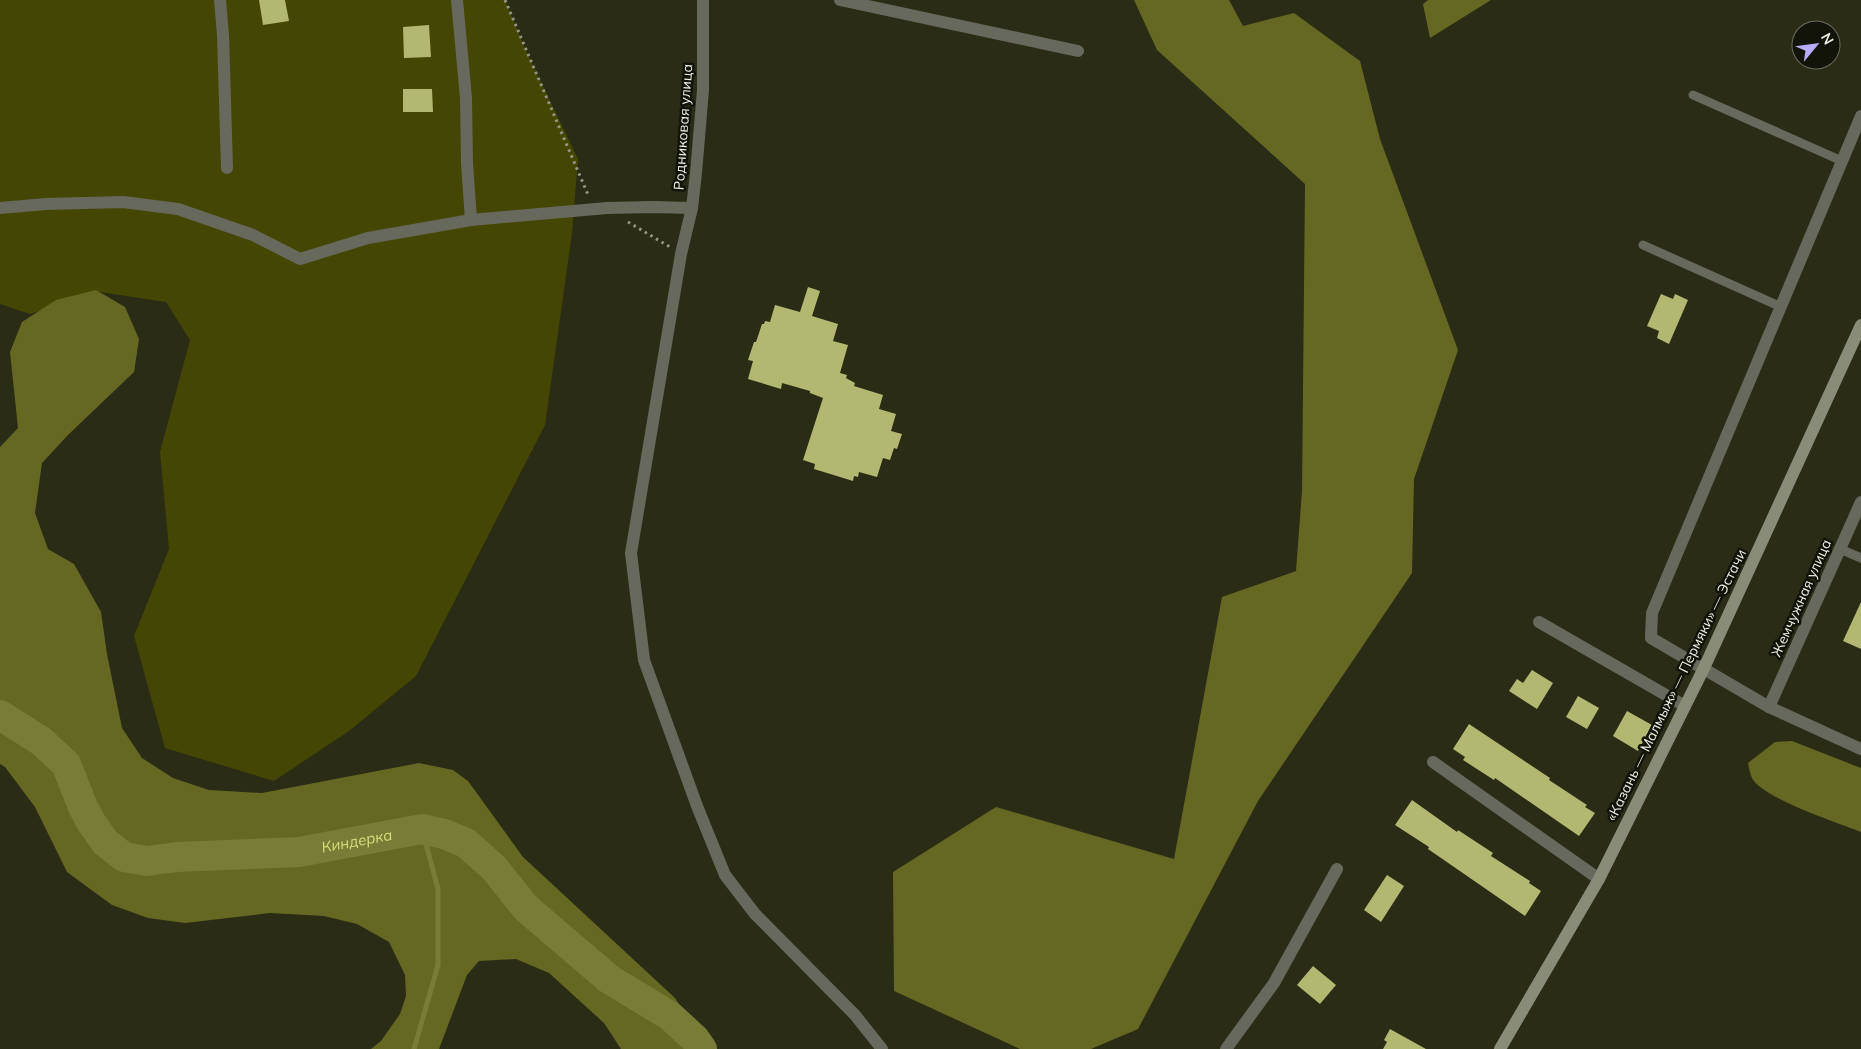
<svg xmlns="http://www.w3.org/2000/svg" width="1861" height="1049" font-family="Mulish,sans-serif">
<rect width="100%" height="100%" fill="#2a2c15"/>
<path fill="#444703" d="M 0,0 L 505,0 L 527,53 L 578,159 L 572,233 L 545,425 L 416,676 L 349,731 L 274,781 L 165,748 L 134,636 L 169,549 L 160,452 L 190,340 L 166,302 L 100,292 L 30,314 L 0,304 Z"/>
<g fill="#646822">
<path d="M 1134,0 L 1229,0 L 1243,26 L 1294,13 L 1360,61 L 1380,139 L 1458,350 L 1414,479 L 1412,573 L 1258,801 L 1138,1029 L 1091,1049 L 1020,1049 L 894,991 L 893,872 L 996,807 L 1174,859 L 1222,597 L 1296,571 L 1302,491 L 1305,184 L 1157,50 Z"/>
<path d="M 1428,0 L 1491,0 L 1430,38 L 1423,4 Z"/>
<path d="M 96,290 L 125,307 L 139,339 L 134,372 L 68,435 L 42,463 L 35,513 L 48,549 L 74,564 L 101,612 L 107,654 L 122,728 L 142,758 L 173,778 L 209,790 L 262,793 L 419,763 L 453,770 L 468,781 L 523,857 L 675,998 L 689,1020 L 696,1049 L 621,1049 L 604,1023 L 549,973 L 516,959 L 479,961 L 467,975 L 439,1049 L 371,1049 L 381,1041 L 400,1014 L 406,996 L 405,975 L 389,942 L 357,924 L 324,916 L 270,913 L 185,923 L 148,918 L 112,905 L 67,872 L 35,807 L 5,767 L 0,764 L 0,447 L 18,428 L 10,352 L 22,322 L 56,300 Z"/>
<path d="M 1792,741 L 1861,768 L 1861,832 C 1838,823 1762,798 1752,778 C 1750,774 1749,768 1748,763 L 1775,742 Z"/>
</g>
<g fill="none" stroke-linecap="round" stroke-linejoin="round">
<path stroke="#787c37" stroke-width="5" d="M 414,1049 L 438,965 L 438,889 L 422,829"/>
<path stroke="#787c37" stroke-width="30" id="s1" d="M 0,715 L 41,741 L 66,764 L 83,807 L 91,822 L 105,842 L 124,857 L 147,861 L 177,857 L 299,852 L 422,829 L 444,834 L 466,843 L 494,868 L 526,908 L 609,979 L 670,1016 L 695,1039 L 702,1049"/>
</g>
<g fill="#b2b872">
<path d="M 259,0 L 285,0 L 289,21 L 263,25 Z"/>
<path d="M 429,25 L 431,57 L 404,58 L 403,27 Z"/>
<path d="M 403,89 L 432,89 L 433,112 L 403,112 Z"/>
<path d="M 808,287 L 820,291 L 812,316 L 838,324 L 833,341 L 848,345 L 840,373 L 847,375 L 846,378 L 855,383 L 854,386 L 883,395 L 879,409 L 896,414 L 891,431 L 902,434 L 897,449 L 894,448 L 890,460 L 883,458 L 877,477 L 859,472 L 858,477 L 854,476 L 853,481 L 814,469 L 815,464 L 803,460 L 823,398 L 810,393 L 810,391 L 782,383 L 781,389 L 748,379 L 753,361 L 748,360 L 754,342 L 756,342 L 762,324 L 764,324 L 765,321 L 770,322 L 775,305 L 800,312 Z"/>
<path d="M 1661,294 L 1673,299 L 1675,294 L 1688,300 L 1669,344 L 1657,338 L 1659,331 L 1647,326 Z"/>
<path d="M 1861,602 L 1861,649 L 1843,641 Z"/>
<path d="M 1532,670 L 1553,683 L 1537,709 L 1509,691 L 1517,679 L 1523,683 Z"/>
<path d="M 1578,696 L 1599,708 L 1587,729 L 1566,717 Z"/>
<path d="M 1627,711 L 1652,725 L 1638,751 L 1613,736 Z"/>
<path d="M 1469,724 L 1550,778 L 1549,780 L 1587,805 L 1585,807 L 1595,813 L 1579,836 L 1495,778 L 1494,780 L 1463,760 L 1465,757 L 1453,749 Z"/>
<path d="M 1412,800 L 1457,832 L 1458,830 L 1493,853 L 1491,856 L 1530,881 L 1529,883 L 1541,891 L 1525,916 L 1428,849 L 1429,847 L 1395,825 Z"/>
<path d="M 1387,875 L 1404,886 L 1381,922 L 1364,910 Z"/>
<path d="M 1313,966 L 1336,985 L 1320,1004 L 1297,985 Z"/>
<path d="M 1390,1029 L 1426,1049 L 1383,1049 L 1387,1042 L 1384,1040 Z"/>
</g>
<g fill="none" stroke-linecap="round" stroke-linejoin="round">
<g stroke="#949684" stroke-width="3" stroke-dasharray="2.5 4" stroke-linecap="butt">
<path d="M 505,0 L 589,197"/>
<path d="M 628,222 L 670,247"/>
</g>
<g stroke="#67695d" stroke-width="9">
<path d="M 1693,95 L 1842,161"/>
<path d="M 1643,245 L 1781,307"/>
<path d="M 1840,549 L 1861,558"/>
</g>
<g stroke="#67695d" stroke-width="12">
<path d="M 220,0 L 223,35 L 227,168"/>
<path d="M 457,0 L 466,98 L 467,163 L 471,220"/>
<path d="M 703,0 L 703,90 L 696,173 L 692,208 L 681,254 L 631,553 L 644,660 L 697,806 L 725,875 L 755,914 L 855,1015 L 882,1049"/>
<path d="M 840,0 L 1078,51"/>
<path d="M 1861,116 L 1652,613 L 1651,638 L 1769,707 L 1861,749"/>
<path d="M 0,208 L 46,204 L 123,202 L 178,209 L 253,235 L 300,259 L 368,238 L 471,220 L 607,208 L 653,207 L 692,208"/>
<path d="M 1539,622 L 1685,706"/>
<path d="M 1769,707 L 1861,502"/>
<path d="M 1433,762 L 1599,879"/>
<path d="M 1226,1049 L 1274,983 L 1337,869"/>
</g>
<path stroke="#8a8c7a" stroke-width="12" d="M 1500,1049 L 1599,879 L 1704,668 L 1861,325"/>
</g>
<g text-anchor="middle" stroke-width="5" stroke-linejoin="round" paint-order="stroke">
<g font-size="14" fill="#f0f2e4" stroke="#121309">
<text transform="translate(683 127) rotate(-86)" y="5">Родниковая улица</text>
<text transform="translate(1801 598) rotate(-66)" y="5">Жемчужная улица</text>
<text transform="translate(1676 685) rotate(-64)" y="5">«Казань — Малмыж» — Пермяки» — Эстачи</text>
</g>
<g font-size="15" font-style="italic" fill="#d7de7c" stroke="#121309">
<text dy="5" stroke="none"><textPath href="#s1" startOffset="429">Киндерка</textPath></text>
</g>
</g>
<g transform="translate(1816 45) rotate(61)"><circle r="24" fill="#121309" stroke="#6b6c61"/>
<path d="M0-4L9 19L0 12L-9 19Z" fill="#b9abf7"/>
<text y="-8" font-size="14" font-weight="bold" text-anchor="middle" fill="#f0f2e4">N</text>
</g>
</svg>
